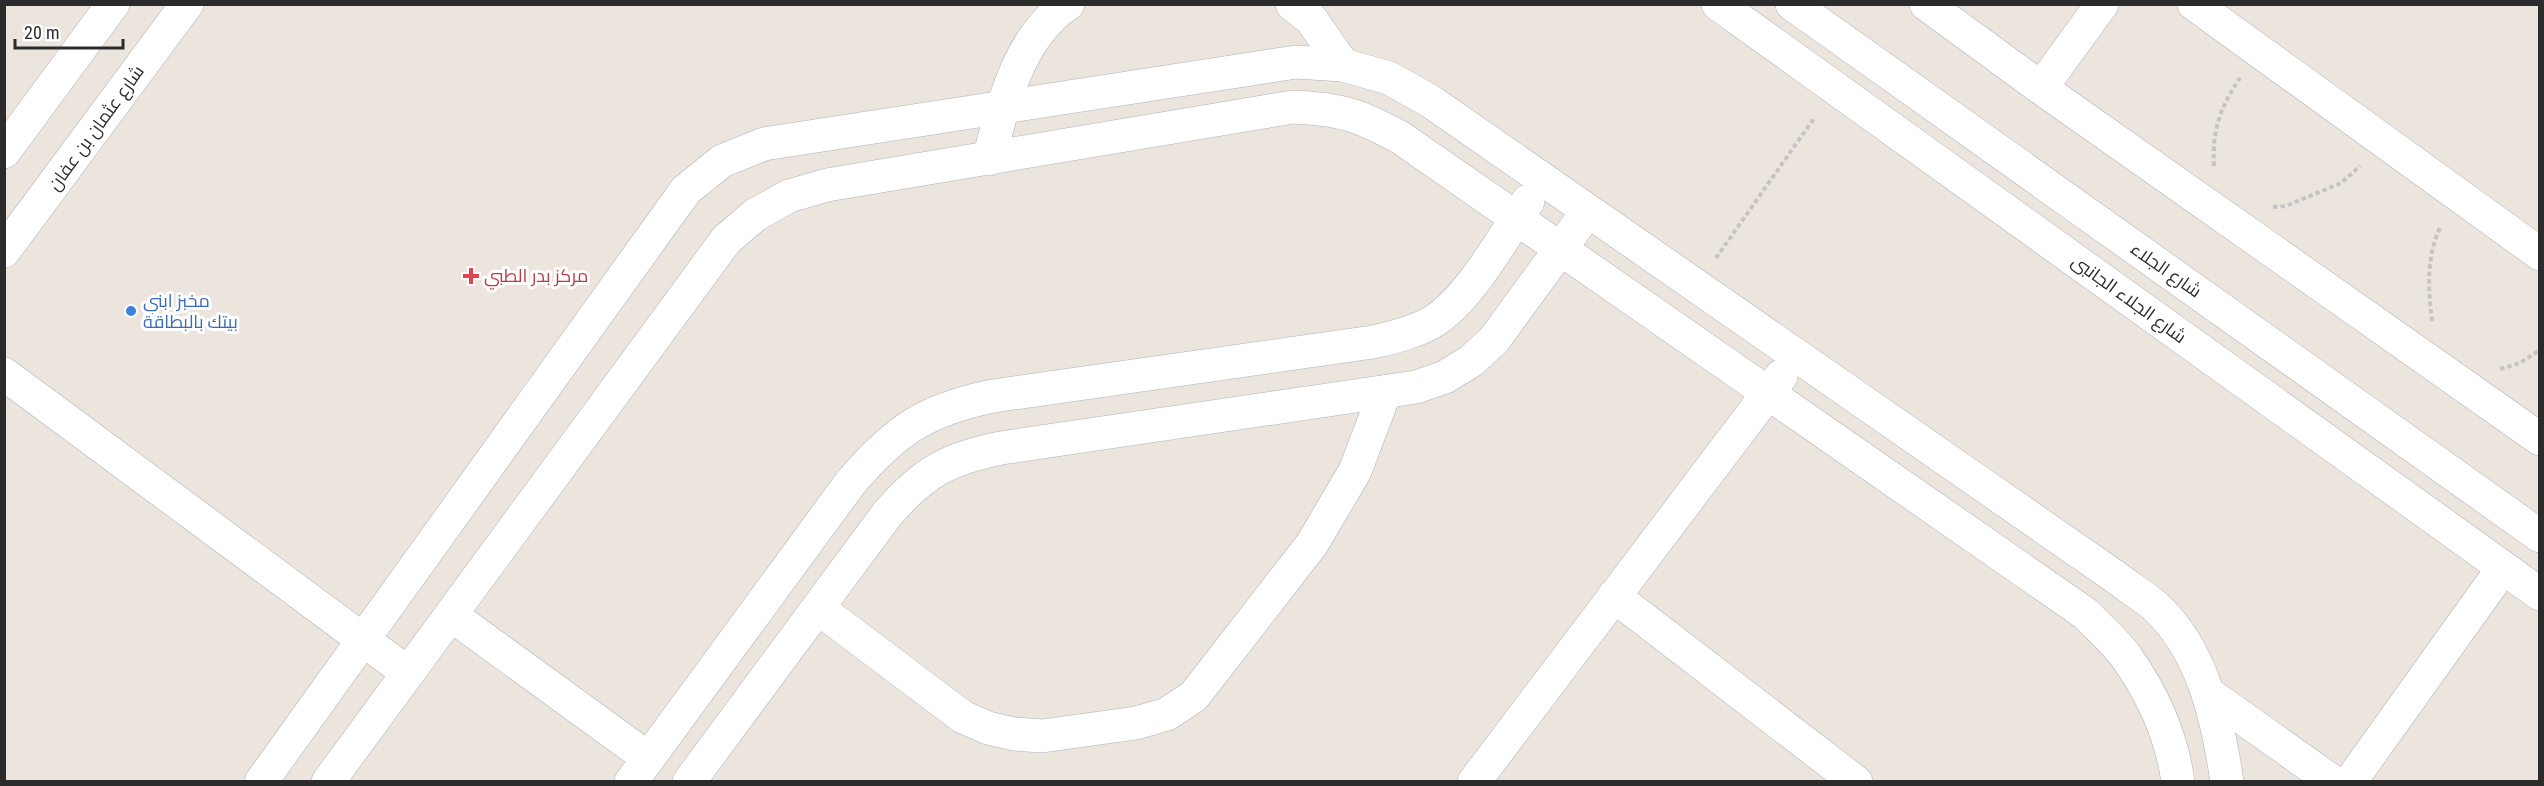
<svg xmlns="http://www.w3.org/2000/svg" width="2544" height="786" font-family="'Roboto Condensed',Cairo,sans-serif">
<rect width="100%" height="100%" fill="#ebe5de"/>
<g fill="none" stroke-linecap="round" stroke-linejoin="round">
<defs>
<g id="minor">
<path d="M 1292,4 L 1311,19 L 1343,65"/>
<path d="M 1718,4 L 2540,594"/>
<path d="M 1792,4 L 2540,536"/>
<path d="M 1926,4 L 2041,88 L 2540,439"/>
<path d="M 2194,4 L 2540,254"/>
<path d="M 2041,88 L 2102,4"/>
<path d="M 4,152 L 113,4"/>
<path d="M 989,159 C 1003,105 1018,37 1068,4"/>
<path d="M 4,251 L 187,4"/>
<path d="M 4,374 L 408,673"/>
<path d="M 1614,596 L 1856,782"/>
<path d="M 818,608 L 963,717 L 988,728 L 1014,734 L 1042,736 L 1136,723 L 1167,714 L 1194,696 L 1312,544 L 1355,471 L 1385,392"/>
<path d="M 451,615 L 648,758"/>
<path d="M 2209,694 L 2333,782"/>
<path d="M 261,782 L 660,226 L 686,190 L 722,161 L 764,144 L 1296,62 L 1343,65 L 1389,78 L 1430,101 L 2114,576 C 2127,586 2142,595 2155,606 C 2203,650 2218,720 2227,782"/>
<path d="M 328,782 L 726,240 L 755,215 L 789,196 L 827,185 L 1293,107 C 1341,109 1359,115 1401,138 L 2086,614 C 2100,629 2116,642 2127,658 C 2153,695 2172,737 2178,782"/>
<path d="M 631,782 L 851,482 C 896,430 925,410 993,396 L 1373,342 C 1394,337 1416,332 1434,321 C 1471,297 1503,237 1528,201"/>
<path d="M 689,782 L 888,513 C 924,472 947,459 1001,448 L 1416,387 L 1445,377 L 1471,361 L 1494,340 L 1588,211"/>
<path d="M 1474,782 L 1781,376"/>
<path d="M 2350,782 L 2503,568"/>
</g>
</defs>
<use href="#minor" stroke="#afb1ba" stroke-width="34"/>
<g stroke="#c4c4c4" stroke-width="4" stroke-dasharray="4.5 3" stroke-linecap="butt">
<path d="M 2214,166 C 2212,130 2220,108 2240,78"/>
<path d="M 2273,207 L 2286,206 L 2341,183 L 2360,166"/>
<path d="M 1716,258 L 1815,117"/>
<path d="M 2432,321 C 2428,289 2426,255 2441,226"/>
<path d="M 2500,369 L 2520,363 L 2540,350"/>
</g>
<use href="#minor" stroke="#fff" stroke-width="33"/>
</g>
<path fill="#e0444e" stroke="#fff" stroke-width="2" d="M468 267h6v6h6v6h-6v6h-6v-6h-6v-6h6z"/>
<circle fill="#3f7fe0" stroke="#fff" stroke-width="2" cx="131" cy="311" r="6"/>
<g text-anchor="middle" stroke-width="6" stroke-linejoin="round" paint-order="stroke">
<g font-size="18" fill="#2b2b2b" stroke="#fff">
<text transform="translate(96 128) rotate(-54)" y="6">شارع عثمان بن عفان</text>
<text transform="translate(2166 270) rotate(35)" y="6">شارع الجلاء</text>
<text transform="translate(2129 299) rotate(36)" y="6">شارع الجلاء الجانبى</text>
</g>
<g font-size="18" fill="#be3a42" stroke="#fff" text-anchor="start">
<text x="484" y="282">مركز بدر الطبي</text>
</g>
<g font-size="18" fill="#366cbe" stroke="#fff" text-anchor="start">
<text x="143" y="307">مخبز ابني<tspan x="143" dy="21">بيتك بالبطاقة</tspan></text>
</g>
</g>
<rect width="2544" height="786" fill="none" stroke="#2b2b2b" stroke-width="12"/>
<path d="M15 39v9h108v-9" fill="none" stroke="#2b2b2b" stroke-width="3"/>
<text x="24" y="39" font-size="18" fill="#2b2b2b" stroke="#ffffff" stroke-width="4.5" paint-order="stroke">20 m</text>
</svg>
